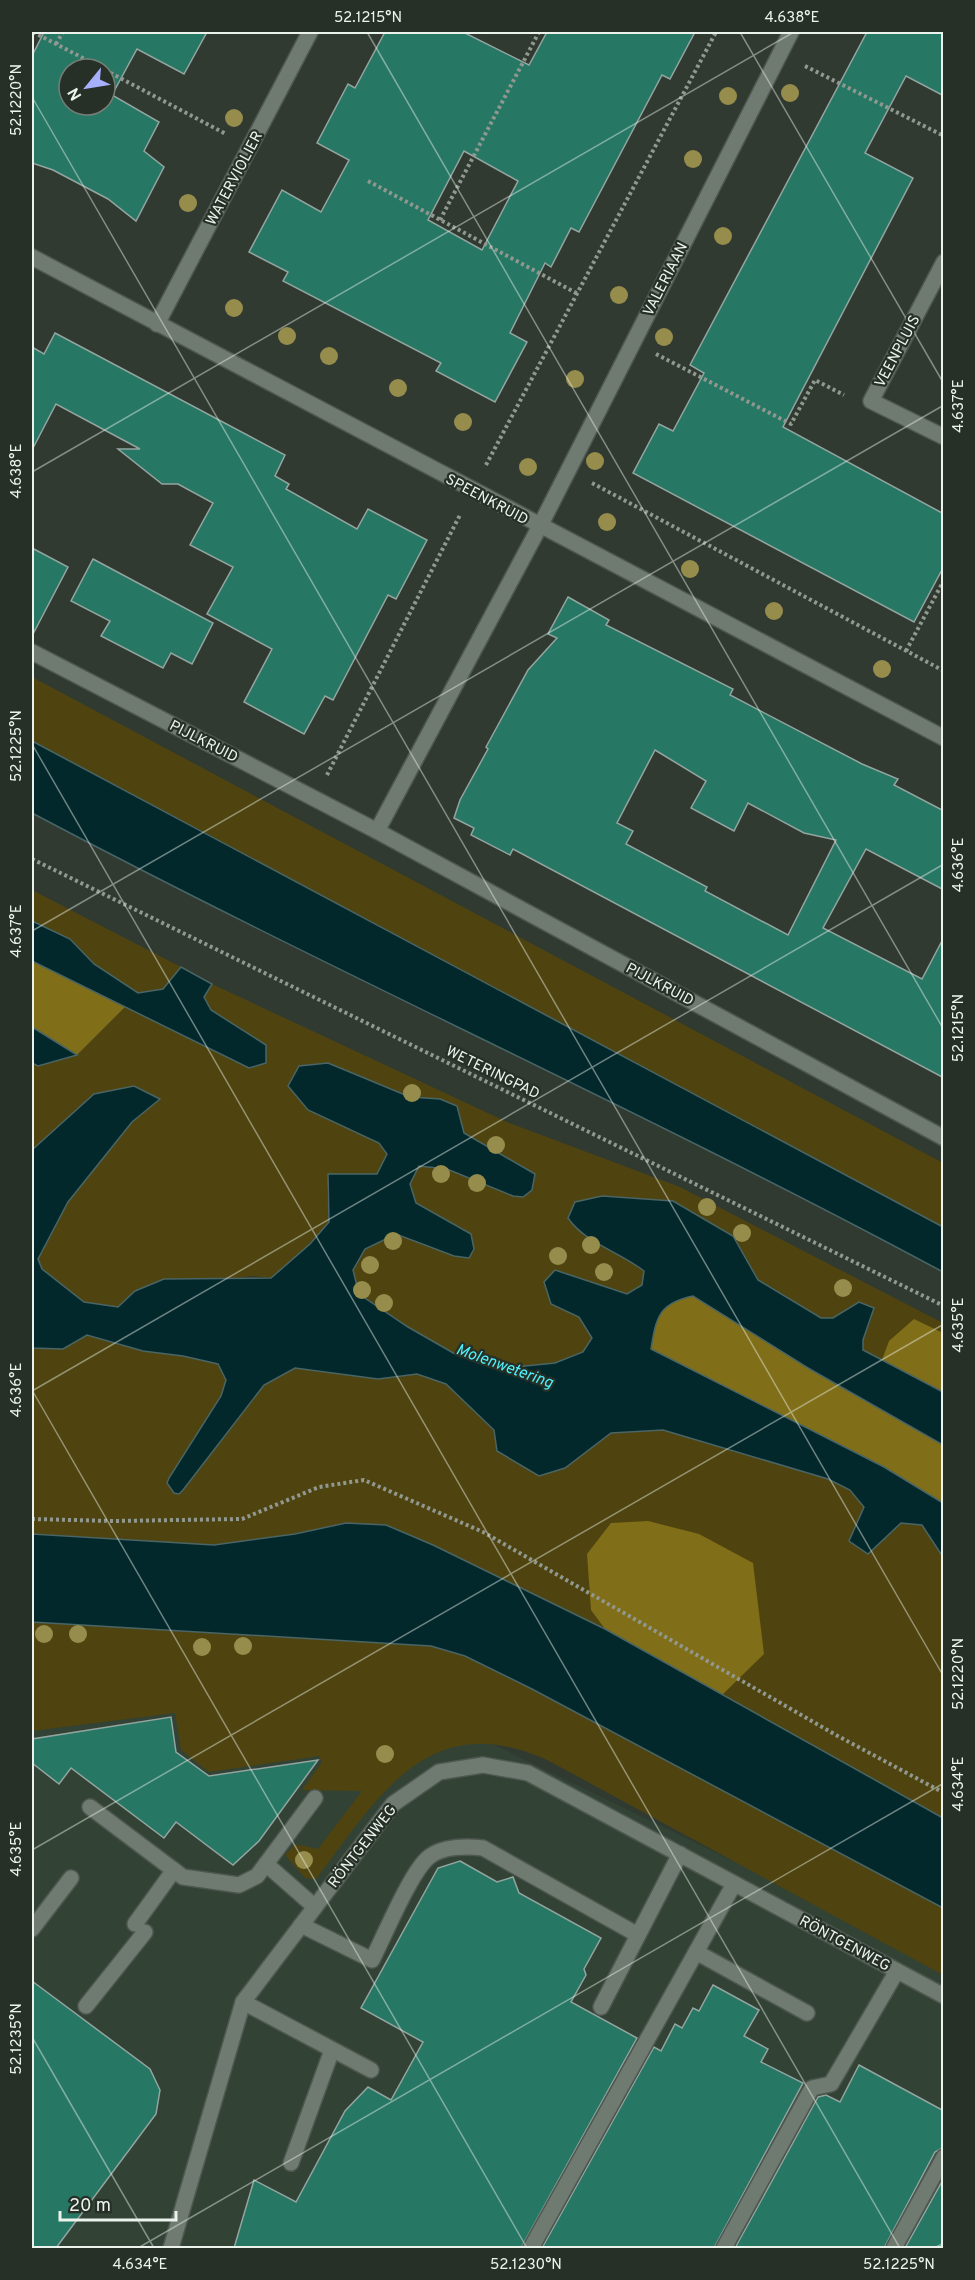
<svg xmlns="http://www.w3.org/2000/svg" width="975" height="2280" font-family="Overpass,sans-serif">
<rect width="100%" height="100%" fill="#303a31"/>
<path fill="#324234" d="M 32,1654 L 480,1738 L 943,1963 L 943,2248 L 32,2248 Z"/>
<g fill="#4f4410">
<path d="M 32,677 L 943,1163 L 943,1228 L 32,741 Z"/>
<path d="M 32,890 L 181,967 L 163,989 L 138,993 L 94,964 L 70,939 L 32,921 Z"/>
<path d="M 212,984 L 507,1122 L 680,1187 L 943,1323 L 943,1392 L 863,1350 L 863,1340 L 872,1317 L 859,1302 L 833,1318 L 821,1318 L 758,1280 L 733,1236 L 673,1201 L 602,1196 L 629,1259 L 644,1271 L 642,1286 L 627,1294 L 555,1270 L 551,1304 L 579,1317 L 593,1338 L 583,1352 L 555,1363 L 496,1369 L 455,1354 L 408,1327 L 359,1293 L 353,1270 L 365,1249 L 397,1234 L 454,1256 L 471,1234 L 416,1203 L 327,1188 L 329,1222 L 310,1244 L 271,1278 L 252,1276 L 135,1291 L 118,1307 L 84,1302 L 42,1269 L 38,1259 L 68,1202 L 132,1122 L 160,1099 L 94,1095 L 32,1150 L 32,1063 L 38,1066 L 77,1055 L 125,1007 L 249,1068 L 241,1028 L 211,1010 L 204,997 Z"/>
<path d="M 87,1335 L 143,1351 L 183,1356 L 218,1364 L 224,1376 L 264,1385 L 295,1368 L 378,1379 L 417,1374 L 446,1384 L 494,1431 L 565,1468 L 611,1433 L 663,1430 L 828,1479 L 850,1490 L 864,1507 L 901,1523 L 922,1525 L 943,1557 L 943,1818 L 605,1629 L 433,1545 L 346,1523 L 295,1534 L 214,1545 L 32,1534 L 32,1348 L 63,1349 Z"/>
<path d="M 32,1622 L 431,1646 L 465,1656 L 532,1689 L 943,1908 L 943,1975 L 551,1762 C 430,1704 379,1796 316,1879 L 305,1878 L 285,1855 L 295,1844 L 318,1849 L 362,1791 L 302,1790 L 322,1762 L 319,1756 L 209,1772 L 181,1750 L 175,1713 L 32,1731 Z"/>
</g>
<g fill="#806e18">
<path d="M 32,961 L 125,1007 L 77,1055 L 32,1027 Z"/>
<path d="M 693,1296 L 808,1368 L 943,1445 L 943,1503 L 884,1467 L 651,1349 C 657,1316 657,1304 693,1296 Z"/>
<path d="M 914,1319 L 943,1333 L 943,1392 L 882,1360 L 889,1341 Z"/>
<path d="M 648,1521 L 699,1534 L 753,1563 L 764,1654 L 722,1695 L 605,1629 L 591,1610 L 587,1554 L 611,1523 Z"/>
</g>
<g fill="#03282b" stroke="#496565" stroke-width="1.5">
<path d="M 32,741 L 943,1227 L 943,1272 C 644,1111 332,972 32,813 Z"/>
<path d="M 32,921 L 70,939 L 94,964 L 138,993 L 163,989 L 181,967 L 212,984 L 204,997 L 211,1010 L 266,1045 L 266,1063 L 249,1068 L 32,961 Z"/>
<path d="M 32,1027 L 77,1055 L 38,1066 L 32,1063 Z"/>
<path d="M 328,1063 L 410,1097 L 440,1099 L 457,1106 L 464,1133 L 535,1174 L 532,1190 L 523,1197 L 513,1196 L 447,1169 L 419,1166 L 410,1184 L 416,1203 L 471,1234 L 474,1249 L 469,1258 L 454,1256 L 396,1234 L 365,1249 L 353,1270 L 359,1294 L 408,1327 L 455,1354 L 496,1369 L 555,1363 L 583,1352 L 592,1338 L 579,1317 L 551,1304 L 544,1282 L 555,1270 L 627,1294 L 642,1285 L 644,1271 C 620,1252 585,1243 568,1218 L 575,1202 L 602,1196 L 673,1201 L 733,1236 L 758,1280 L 821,1318 L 833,1318 L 859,1302 L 874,1308 L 863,1340 L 863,1350 L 943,1392 L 943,1445 L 808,1368 L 693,1296 C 659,1303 656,1317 651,1349 L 884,1467 L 943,1503 L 943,1557 L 922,1525 L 901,1523 L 868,1554 L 849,1541 L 864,1507 L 850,1490 L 828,1479 L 663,1430 L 611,1433 L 565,1468 L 539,1476 L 497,1451 L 494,1430 L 446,1384 L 417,1374 L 378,1379 L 295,1368 L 264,1385 L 183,1490 L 179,1494 L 174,1493 L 167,1483 L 169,1478 L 221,1396 L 226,1380 L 218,1364 L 183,1356 L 143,1351 L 87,1335 L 63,1349 L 32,1348 L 32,1150 L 94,1094 L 134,1086 L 160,1099 L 132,1122 L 68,1202 L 38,1259 L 42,1269 L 84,1302 L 118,1307 L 135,1291 L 164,1279 L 271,1278 L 310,1244 L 329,1222 L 328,1174 L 377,1174 L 387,1154 L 379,1143 L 308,1110 L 288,1086 L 299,1066 Z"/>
<path d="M 346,1523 L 386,1525 L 433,1545 L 605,1629 L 943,1818 L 943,1908 L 532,1689 L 465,1656 L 431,1646 L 32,1622 L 32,1534 L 214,1545 L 295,1534 Z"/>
</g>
<g fill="#277765" stroke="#94a5a0" stroke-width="1.5" fill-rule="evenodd">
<path d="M 44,32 L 207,32 L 184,74 L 137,49 L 112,95 L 159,122 L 144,151 L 164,167 L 136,221 L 108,199 L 53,170 L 32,163 L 32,56 ZM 69,69 L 105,69 L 105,105 L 69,105 Z"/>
<path d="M 385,32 L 463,32 L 529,65 L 547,32 L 695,32 L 670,79 L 662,75 L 579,232 L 571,228 L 551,267 L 545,263 L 510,333 L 527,342 L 495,402 L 436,371 L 441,363 L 283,281 L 288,272 L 249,252 L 282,190 L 321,212 L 349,160 L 317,143 L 348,84 L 355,88 ZM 464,151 L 518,181 L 482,250 L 428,220 Z"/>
<path d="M 867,32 L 944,32 L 944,96 L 906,76 L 865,153 L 913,178 L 783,427 L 944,514 L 944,566 L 914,622 L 633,473 L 659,424 L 673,431 L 704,373 L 690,365 Z"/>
<path d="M 55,333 L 285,455 L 275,476 L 289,484 L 286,489 L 357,529 L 368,509 L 427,540 L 396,599 L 388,595 L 333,700 L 325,696 L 304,734 L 244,702 L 272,649 L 207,614 L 233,567 L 190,545 L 213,503 L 178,484 L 162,484 L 118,449 L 140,449 L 56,404 L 32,450 L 32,347 L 44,354 Z"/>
<path d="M 32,548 L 68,567 L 32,636 Z"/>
<path d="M 93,559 L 213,623 L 192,664 L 171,653 L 163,668 L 101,636 L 110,621 L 71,601 Z"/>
<path d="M 568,597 L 609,620 L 606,625 L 733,689 L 730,695 L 862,764 L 898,779 L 894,785 L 944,811 L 944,890 L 866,849 L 823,928 L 922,979 L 944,937 L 944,1078 L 513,849 L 510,855 L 471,835 L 474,828 L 454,818 L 460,800 L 488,749 L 486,747 L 528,670 L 557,638 L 548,634 ZM 655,750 L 706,781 L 691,808 L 734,831 L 748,803 L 804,833 L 836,840 L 788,935 L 705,891 L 707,887 L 626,844 L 633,831 L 617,823 Z"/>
<path d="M 171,1717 L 176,1752 L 209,1776 L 318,1760 L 259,1841 L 233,1865 L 176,1822 L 164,1838 L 71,1768 L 59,1784 L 32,1763 L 32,1739 Z"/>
<path d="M 460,1861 L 497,1882 L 513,1877 L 519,1893 L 601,1938 L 584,1969 L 586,1975 L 571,2002 L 637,2038 L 521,2248 L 234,2248 L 254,2180 L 296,2202 L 345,2111 L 368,2087 L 391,2100 L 423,2042 L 361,2008 L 438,1868 Z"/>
<path d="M 32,1981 L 150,2069 L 160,2090 L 156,2114 L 56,2248 L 32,2248 Z"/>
<path d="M 713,1985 L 759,2010 L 744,2036 L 768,2049 L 761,2062 L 803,2083 L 714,2248 L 542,2248 L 654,2047 L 661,2051 L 675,2024 L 682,2028 L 693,2008 L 699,2011 Z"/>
<path d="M 859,2065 L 944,2111 L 944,2147 L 935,2152 L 884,2248 L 735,2248 L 818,2097 L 826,2095 L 840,2102 Z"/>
<path d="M 944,2178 L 944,2248 L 905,2248 Z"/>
</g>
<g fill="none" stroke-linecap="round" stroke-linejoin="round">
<defs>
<g id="minor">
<path d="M 32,257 L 944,738"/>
<path d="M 944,262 L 871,401 L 944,437"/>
<path d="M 157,324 L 310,32"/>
<path d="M 32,652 L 377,831 L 944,1138"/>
<path d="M 377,831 L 540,526 L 791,32"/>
<path d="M 90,1807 L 183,1877 L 239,1885 L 257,1876 L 315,1798"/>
<path d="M 266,1864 L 315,1907"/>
<path d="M 135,1924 L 174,1870"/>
<path d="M 301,1925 L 372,1960 C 384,1937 411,1871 429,1857 C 442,1846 467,1846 483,1848 L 638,1935"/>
<path d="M 32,1929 L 71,1878"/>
<path d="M 696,1952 L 807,2013"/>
<path d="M 243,2002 L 371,2070"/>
<path d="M 86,2006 L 145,1932"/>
<path d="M 601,2007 L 680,1854"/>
<path d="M 291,2163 L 332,2050"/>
<path d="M 171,2248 L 243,2002 L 393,1804 L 439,1772 L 483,1765 L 528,1773 L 944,1996"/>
<path d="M 531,2248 L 734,1884"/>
<path d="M 724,2248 L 812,2088 L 831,2084 L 897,1971"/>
<path d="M 894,2248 L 944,2157"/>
</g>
</defs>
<use href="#minor" stroke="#4e5750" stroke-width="18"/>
<g stroke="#909890" stroke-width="4" stroke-dasharray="3 3" stroke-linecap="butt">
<path d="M 33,32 L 104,69"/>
<path d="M 56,44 L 63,32"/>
<path d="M 805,66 L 944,136"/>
<path d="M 105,70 L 226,134"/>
<path d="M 368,181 L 578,294"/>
<path d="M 440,220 L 539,32"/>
<path d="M 656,354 L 791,424 L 815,380 L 844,395"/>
<path d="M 486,465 L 716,32"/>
<path d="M 592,483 L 944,671"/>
<path d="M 906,651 L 944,580"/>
<path d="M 327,775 L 460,515"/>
<path d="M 32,859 L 944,1306"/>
<path d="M 32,1519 L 113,1521 L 242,1519 L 319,1487 L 364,1480 L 483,1532 L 836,1735 L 944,1793"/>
</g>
<use href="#minor" stroke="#6f7b70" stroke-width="15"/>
</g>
<g fill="#968d4c">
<circle cx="790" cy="93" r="9"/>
<circle cx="728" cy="96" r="9"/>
<circle cx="234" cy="118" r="9"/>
<circle cx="693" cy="159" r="9"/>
<circle cx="188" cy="203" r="9"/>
<circle cx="723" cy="236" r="9"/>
<circle cx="619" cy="295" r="9"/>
<circle cx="234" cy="308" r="9"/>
<circle cx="287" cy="336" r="9"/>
<circle cx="664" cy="337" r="9"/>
<circle cx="329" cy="356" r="9"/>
<circle cx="575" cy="379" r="9"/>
<circle cx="398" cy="388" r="9"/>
<circle cx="463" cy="422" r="9"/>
<circle cx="595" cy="461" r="9"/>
<circle cx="528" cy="467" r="9"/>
<circle cx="607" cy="522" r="9"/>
<circle cx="690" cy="569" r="9"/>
<circle cx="774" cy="611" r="9"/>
<circle cx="882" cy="669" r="9"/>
<circle cx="412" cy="1093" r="9"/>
<circle cx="496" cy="1145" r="9"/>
<circle cx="441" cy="1174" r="9"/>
<circle cx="477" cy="1183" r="9"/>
<circle cx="707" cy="1207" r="9"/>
<circle cx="742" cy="1233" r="9"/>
<circle cx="393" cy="1241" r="9"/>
<circle cx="591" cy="1245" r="9"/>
<circle cx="558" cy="1256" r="9"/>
<circle cx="370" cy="1265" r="9"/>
<circle cx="604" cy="1272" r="9"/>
<circle cx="843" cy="1288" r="9"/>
<circle cx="362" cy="1290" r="9"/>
<circle cx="384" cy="1303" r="9"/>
<circle cx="44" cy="1634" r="9"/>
<circle cx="78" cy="1634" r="9"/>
<circle cx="243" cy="1646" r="9"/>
<circle cx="202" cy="1647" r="9"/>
<circle cx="385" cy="1754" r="9"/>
<circle cx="304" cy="1860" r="9"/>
</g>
<path fill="none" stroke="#ecf2ec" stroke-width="1.5" stroke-opacity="0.45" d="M 367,32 L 944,1030M 740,32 L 944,384M 32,97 L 944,1677M 32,472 L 794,32M 32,744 L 900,2248M 32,931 L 944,405M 32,1390 L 527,2248M 32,1391 L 944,864M 32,1850 L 944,1324M 32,2037 L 154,2248M 138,2248 L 944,1783M 934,2248 L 944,2243"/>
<g text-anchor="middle" stroke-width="4.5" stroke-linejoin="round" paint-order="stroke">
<g font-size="15" fill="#ecf2ec" stroke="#263027">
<text transform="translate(234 178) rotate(-62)" y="5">WATERVIOLIER</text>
<text transform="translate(665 279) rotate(-63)" y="5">VALERIAAN</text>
<text transform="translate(897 351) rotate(-62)" y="5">VEENPLUIS</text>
<text transform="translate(487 499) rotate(28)" y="5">SPEENKRUID</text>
<text transform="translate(204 741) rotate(27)" y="5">PIJLKRUID</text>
<text transform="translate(660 984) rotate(28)" y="5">PIJLKRUID</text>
<text transform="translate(493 1072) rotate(26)" y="5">WETERINGPAD</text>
<text transform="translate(362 1846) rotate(-52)" y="5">RÖNTGENWEG</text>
<text transform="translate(845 1943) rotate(28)" y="5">RÖNTGENWEG</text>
</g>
<g font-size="16" font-style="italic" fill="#4df2fb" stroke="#263027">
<text transform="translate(505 1365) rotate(20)" y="6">Molenwetering</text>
</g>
</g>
<rect width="975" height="2280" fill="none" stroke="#263027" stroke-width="66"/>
<g transform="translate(87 87) rotate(240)"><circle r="28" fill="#263027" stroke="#757e76" stroke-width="1.5"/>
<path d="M0-4.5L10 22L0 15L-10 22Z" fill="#a7b0fc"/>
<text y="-9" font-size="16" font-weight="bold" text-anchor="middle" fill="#ecf2ec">N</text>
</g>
<path d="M60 2211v9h116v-9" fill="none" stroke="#ecf2ec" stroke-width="3"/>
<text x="69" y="2211" font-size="18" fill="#ecf2ec" stroke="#263027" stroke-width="4.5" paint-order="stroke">20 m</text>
<rect x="33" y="33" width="909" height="2214" fill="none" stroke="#ecf2ec" stroke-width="2"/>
<g font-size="15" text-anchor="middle" fill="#ecf2ec">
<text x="368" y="22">52.1215°N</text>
<text x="792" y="22">4.638°E</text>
<text transform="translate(16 100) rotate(-90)" y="5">52.1220°N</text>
<text transform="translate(958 406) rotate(-90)" y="5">4.637°E</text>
<text transform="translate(16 471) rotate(-90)" y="5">4.638°E</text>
<text transform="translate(16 746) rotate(-90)" y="5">52.1225°N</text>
<text transform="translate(958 865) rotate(-90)" y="5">4.636°E</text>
<text transform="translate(16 931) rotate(-90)" y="5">4.637°E</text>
<text transform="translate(958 1028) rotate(-90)" y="5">52.1215°N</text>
<text transform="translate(958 1325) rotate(-90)" y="5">4.635°E</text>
<text transform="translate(16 1390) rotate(-90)" y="5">4.636°E</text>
<text transform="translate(958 1674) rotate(-90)" y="5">52.1220°N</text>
<text transform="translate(958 1784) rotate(-90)" y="5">4.634°E</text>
<text transform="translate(16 1849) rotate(-90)" y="5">4.635°E</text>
<text transform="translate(16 2039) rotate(-90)" y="5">52.1235°N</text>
<text x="140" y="2269">4.634°E</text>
<text x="526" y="2269">52.1230°N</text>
<text x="899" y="2269">52.1225°N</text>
</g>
</svg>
